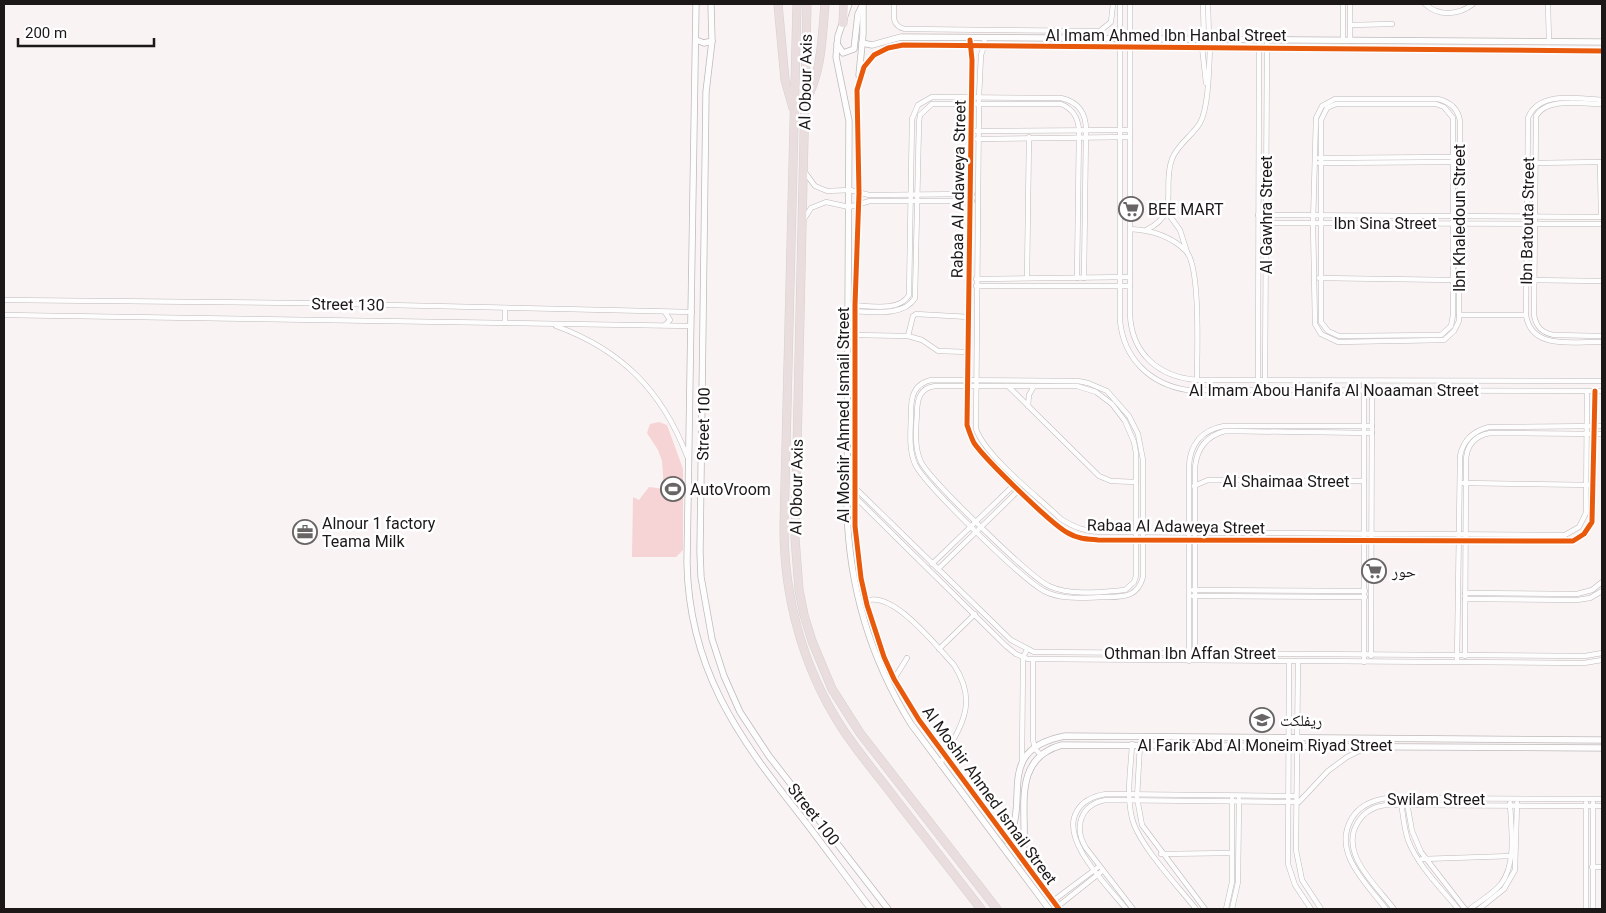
<svg xmlns="http://www.w3.org/2000/svg" width="1606" height="913" font-family="Roboto,'Noto Naskh Arabic',sans-serif">
<rect width="100%" height="100%" fill="#f9f3f3"/>
<path fill="#f6d3d5" d="M 659,422 L 667,425 L 683,469 L 683,550 L 676,557 L 632,557 L 633,497 L 639,500 L 649,487 L 664,489 L 662,461 L 658,450 L 647,433 L 650,424 Z"/>
<g fill="none" stroke-linecap="round" stroke-linejoin="round">
<defs>
<g id="minor">
<path d="M 894,4 C 894,15 891,26 905,29 L 1100,31 L 1111,22 L 1113,4"/>
<path d="M 1120,4 L 1120,321 C 1124,359 1150,384 1187,390 L 1602,391"/>
<path d="M 1130,4 L 1130,315 C 1132,354 1159,377 1197,380 L 1602,381"/>
<path d="M 1203,4 L 1204,40"/>
<path d="M 1208,4 L 1209,40"/>
<path d="M 1425,4 C 1439,17 1459,15 1473,4"/>
<path d="M 1548,4 L 1549,42"/>
<path d="M 1350,25 L 1392,24"/>
<path d="M 971,38 L 969,44 L 972,60 L 967,425 C 969,431 971,437 974,443 C 986,460 1051,524 1068,533 C 1078,539 1088,539 1098,540 L 1573,541 L 1584,534 L 1592,522 L 1595,391"/>
<path d="M 984,39 L 985,43 L 981,55 L 979,97 L 976,429 C 986,457 1038,497 1061,519 C 1075,528 1087,532 1104,532 L 1565,535 L 1579,527 L 1586,513 L 1587,391"/>
<path d="M 1343,41 L 1343,4"/>
<path d="M 1350,41 L 1350,4"/>
<path d="M 1202,47 L 1206,83"/>
<path d="M 1335,99 L 1438,99 C 1450,102 1458,108 1460,121 L 1459,321 L 1454,331 L 1444,340 L 1338,342 L 1321,334 L 1315,324 L 1313,223 L 1316,118 L 1322,106 Z"/>
<path d="M 1602,100 C 1578,99 1539,90 1528,118 L 1526,315 C 1531,351 1575,341 1602,342"/>
<path d="M 1336,104 L 1436,104 L 1444,107 L 1453,118 L 1453,315 L 1451,326 L 1441,335 L 1339,336 L 1328,331 L 1321,322 L 1321,120 L 1327,108 Z"/>
<path d="M 1602,104 C 1583,104 1547,97 1536,116 L 1534,315 C 1536,327 1542,333 1554,335 L 1602,336"/>
<path d="M 971,131 L 1130,130"/>
<path d="M 977,139 L 1130,137"/>
<path d="M 1319,158 L 1456,157"/>
<path d="M 1600,162 L 1601,217"/>
<path d="M 1319,163 L 1456,162"/>
<path d="M 1531,163 L 1602,162"/>
<path d="M 804,171 L 815,186 L 827,191 L 850,190 L 869,195 L 972,194"/>
<path d="M 1167,212 L 1180,230 L 1187,252"/>
<path d="M 1258,215 L 1602,217"/>
<path d="M 804,219 L 811,208 L 826,202 L 849,207 L 870,201 L 972,201"/>
<path d="M 1264,223 L 1602,224"/>
<path d="M 1130,229 C 1150,230 1171,236 1186,251 C 1201,267 1197,355 1197,380"/>
<path d="M 1146,230 C 1182,213 1161,188 1172,159 C 1177,145 1192,136 1200,123 C 1209,107 1209,66 1210,47"/>
<path d="M 1027,278 L 1029,137"/>
<path d="M 1319,278 L 1453,280 L 1459,283"/>
<path d="M 976,279 L 1130,277"/>
<path d="M 1526,280 L 1602,281"/>
<path d="M 976,286 L 1130,286"/>
<path d="M 4,300 L 300,303 L 692,312"/>
<path d="M 848,305 C 866,305 899,313 909,295 L 912,119 L 918,105 L 932,97 L 1061,98 C 1079,102 1086,113 1086,130 L 1084,278"/>
<path d="M 848,311 C 868,311 903,318 915,298 L 919,122 L 920,115 L 932,104 L 1061,104 C 1073,109 1078,117 1079,130 L 1077,278"/>
<path d="M 4,315 L 691,326"/>
<path d="M 1459,315 L 1526,315"/>
<path d="M 505,323 L 505,308"/>
<path d="M 665,325 L 670,320 L 665,312"/>
<path d="M 556,326 C 622,350 662,391 687,456"/>
<path d="M 855,335 L 908,336 L 922,340 L 938,351 L 969,352"/>
<path d="M 908,336 L 913,316 L 916,314 L 969,317"/>
<path d="M 931,380 L 1078,381 L 1088,383 L 1107,391 L 1129,416 L 1138,434 L 1143,460 L 1143,577 C 1138,596 1125,597 1108,597 C 1087,597 1063,601 1044,591 C 1022,579 925,485 915,464 C 908,448 911,429 911,412 C 911,396 914,384 931,380 Z"/>
<path d="M 935,386 L 1077,386 L 1096,392 L 1112,404 L 1125,421 L 1134,442 L 1136,453 L 1136,576 L 1134,582 L 1125,590 C 1101,592 1071,596 1049,586 C 1031,578 930,480 921,462 C 914,447 916,429 917,413 C 917,399 920,388 935,386 Z"/>
<path d="M 1008,386 L 1099,476 L 1111,481 L 1136,482"/>
<path d="M 1258,390 L 1259,40"/>
<path d="M 1265,390 L 1267,40"/>
<path d="M 1028,406 L 1029,395 L 1034,386"/>
<path d="M 847,480 L 1011,640 L 1034,652 L 1585,656 L 1602,653"/>
<path d="M 1463,483 L 1594,485"/>
<path d="M 1194,486 L 1208,480 L 1364,481"/>
<path d="M 847,489 L 1006,646 L 1016,654 L 1028,659 L 1584,663 L 1602,660"/>
<path d="M 932,564 L 1015,484"/>
<path d="M 938,569 L 1020,489"/>
<path d="M 1193,590 L 1365,591"/>
<path d="M 1465,593 L 1577,594 L 1592,590 L 1602,582"/>
<path d="M 1193,596 L 1365,597"/>
<path d="M 1465,599 L 1577,600 L 1590,598 L 1602,591"/>
<path d="M 866,601 C 893,590 937,647 954,665 C 980,705 959,728 940,764"/>
<path d="M 939,649 L 975,614"/>
<path d="M 1195,655 L 1195,467 C 1197,448 1206,436 1225,431 L 1372,433"/>
<path d="M 1371,656 L 1372,381"/>
<path d="M 1465,656 L 1466,462 C 1466,446 1474,436 1490,433 L 1602,434"/>
<path d="M 1033,660 L 1033,740 L 1035,749 L 1041,755"/>
<path d="M 1189,661 L 1189,466 C 1190,444 1202,430 1224,426 L 1372,426"/>
<path d="M 1289,661 L 1288,864 L 1295,885 L 1311,909"/>
<path d="M 1298,662 L 1296,850 L 1302,880 L 1321,909"/>
<path d="M 1364,662 L 1364,381"/>
<path d="M 1457,662 L 1460,456 C 1463,441 1473,431 1489,427 L 1602,426"/>
<path d="M 894,679 L 907,658"/>
<path d="M 1132,744 C 1131,768 1126,794 1132,818 C 1138,844 1178,886 1196,909"/>
<path d="M 1140,744 L 1137,798 L 1142,825 L 1205,909"/>
<path d="M 1022,762 L 1023,657 L 1027,650"/>
<path d="M 1401,802 C 1403,815 1404,828 1408,840 C 1418,866 1441,888 1458,909"/>
<path d="M 1407,803 L 1412,831 L 1421,852 L 1465,909"/>
<path d="M 1586,803 L 1586,909"/>
<path d="M 1593,803 L 1593,909"/>
<path d="M 1161,854 L 1232,853"/>
<path d="M 1422,859 L 1512,856"/>
<path d="M 1592,867 L 1602,867"/>
<path d="M 1053,901 L 1097,868"/>
<path d="M 1057,907 L 1101,872"/>
<path d="M 1126,909 C 1109,887 1059,840 1077,811 C 1083,800 1094,796 1106,794 L 1296,796"/>
<path d="M 1133,909 L 1086,848 C 1073,827 1081,804 1106,800 L 1299,802 L 1328,771 L 1347,757 L 1365,748"/>
<path d="M 1226,909 L 1232,882 L 1232,799"/>
<path d="M 1232,909 L 1238,882 L 1239,799"/>
<path d="M 1386,909 C 1367,884 1331,852 1352,818 C 1360,805 1373,800 1387,798 L 1602,799"/>
<path d="M 1394,909 C 1377,886 1338,853 1358,822 C 1365,811 1375,806 1387,805 L 1602,806"/>
<path d="M 1470,909 C 1480,901 1493,894 1501,884 C 1517,863 1511,828 1510,803"/>
<path d="M 1479,909 L 1504,889 L 1515,870 L 1517,803"/>
</g>
<g id="tertiary">
<path d="M 696,4 L 687,563 C 689,668 737,736 800,815 C 824,846 847,878 871,909"/>
<path d="M 711,4 L 712,41 L 706,92 L 700,552 L 701,577 L 712,639 L 724,676 L 740,712 L 769,756 L 888,909"/>
<path d="M 849,4 L 838,36 L 836,57 L 849,121 L 847,509 C 849,586 870,658 911,724 L 1049,909"/>
<path d="M 696,40 L 704,43 L 712,41"/>
<path d="M 862,43 L 872,45 L 901,37 L 1602,42"/>
<path d="M 837,44 L 843,53 L 854,49 L 858,14 L 862,6"/>
<path d="M 859,75 L 863,34 L 863,4"/>
<path d="M 1006,840 C 1033,804 991,750 1065,736 L 1602,740"/>
<path d="M 1022,862 C 1031,820 1006,760 1062,745 L 1602,748"/>
<path d="M 1059,909 L 919,720 L 894,679 L 884,657 L 867,605 L 861,578 L 855,526 L 855,305 L 859,193 L 857,90 L 864,67 L 874,55 L 888,48 L 903,45 L 1602,51"/>
</g>
<g id="trunk">
<path d="M 778,4 L 785,80 L 793,108"/>
<path d="M 797,4 L 784,527 C 784,598 803,668 842,728 C 859,754 879,777 897,801 C 925,837 953,873 981,909"/>
<path d="M 807,4 L 795,538 L 799,590 L 804,615 L 812,641 L 832,689 L 860,733 L 997,909"/>
<path d="M 843,23 L 844,4"/>
<path d="M 805,103 C 822,72 822,38 825,4"/>
</g>
</defs>
<use href="#minor" stroke="#bfbaba" stroke-width="5.5"/>
<use href="#tertiary" stroke="#bfbaba" stroke-width="7"/>
<use href="#trunk" stroke="#d4d1d1" stroke-width="9"/>
<use href="#minor" stroke="#fefdfd" stroke-width="4.5"/>
<use href="#tertiary" stroke="#fefdfd" stroke-width="5.5"/>
<use href="#trunk" stroke="#eaddde" stroke-width="8"/>
<defs>
<g id="cycleway">
<path d="M 970,40 L 972,60 L 967,425 C 969,431 971,437 974,443 C 986,460 1051,524 1068,533 C 1078,539 1088,539 1098,540 L 1573,541 L 1584,534 L 1592,522 L 1595,391"/>
<path d="M 1059,909 L 919,720 L 894,679 L 884,657 L 867,605 L 861,578 L 855,526 L 855,305 L 859,193 L 857,90 L 864,67 L 874,55 L 888,48 L 903,45 L 1602,51"/>
</g>
</defs>
<use href="#cycleway" stroke="#fff" stroke-width="8"/>
<use href="#cycleway" stroke="#e8590c" stroke-width="5"/>
</g>
<defs>
<symbol id="supermarket-ring" viewBox="-11 -11 22 22"><circle r="9.5" fill="#fff" stroke="#696565" stroke-width="1.5"/><path d="M-6-5.5h2.5l.6 2H6L4.5 2H-2.5L-4.4-4H-6ZM-1.5 3.2a1.3 1.3 0 1 0 .1 0ZM3 3.2a1.3 1.3 0 1 0 .1 0Z" fill="#696565"/></symbol>
<symbol id="stadium-ring" viewBox="-11 -11 22 22"><circle r="9.5" fill="#fff" stroke="#696565" stroke-width="1.5"/><path d="M0-5a6.5 5 0 1 0 0 10a6.5 5 0 1 0 0-10ZM-3.5-1.8h7v3.6h-7Z" fill="#696565"/></symbol>
<symbol id="office-ring" viewBox="-11 -11 22 22"><circle r="9.5" fill="#fff" stroke="#696565" stroke-width="1.5"/><path d="M-6-3h4V-5.5h4V-3h4V5H-6ZM-1-4.5V-3h2v-1.5ZM-6 0V1H6V0Z" fill="#696565"/></symbol>
<symbol id="school-ring" viewBox="-11 -11 22 22"><circle r="9.5" fill="#fff" stroke="#696565" stroke-width="1.5"/><path d="M0-5L7-2L0 1L-7-2ZM-4 1L0 2.5L4 1V4Q0 6-4 4Z" fill="#696565"/></symbol>
</defs>
<g fill-rule="evenodd">
<use href="#supermarket-ring" x="1117" y="195" width="28" height="28"/>
<use href="#stadium-ring" x="659" y="475" width="28" height="28"/>
<use href="#office-ring" x="291" y="518" width="28" height="28"/>
<use href="#supermarket-ring" x="1360" y="557" width="28" height="28"/>
<use href="#school-ring" x="1248" y="706" width="28" height="28"/>
</g>
<g text-anchor="middle" stroke-width="5" stroke-linejoin="round" paint-order="stroke">
<g font-size="16" fill="#1c1818" stroke="#fff">
<text x="1166" y="41">Al Imam Ahmed Ibn Hanbal Street</text>
<text transform="translate(805 82) rotate(-89)" y="6">Al Obour Axis</text>
<text transform="translate(958 189) rotate(-89)" y="6">Rabaa Al Adaweya Street</text>
<text transform="translate(1266 215) rotate(-90)" y="6">Al Gawhra Street</text>
<text transform="translate(1459 218) rotate(-90)" y="6">Ibn Khaledoun Street</text>
<text transform="translate(1527 221) rotate(-89)" y="6">Ibn Batouta Street</text>
<text x="1385" y="229">Ibn Sina Street</text>
<text transform="translate(348 304) rotate(1)" y="6">Street 130</text>
<text x="1334" y="396">Al Imam Abou Hanifa Al Noaaman Street</text>
<text transform="translate(843 415) rotate(-90)" y="6">Al Moshir Ahmed Ismail Street</text>
<text transform="translate(703 424) rotate(-89)" y="6">Street 100</text>
<text x="1286" y="487">Al Shaimaa Street</text>
<text transform="translate(796 487) rotate(-89)" y="6">Al Obour Axis</text>
<text transform="translate(1176 526) rotate(1)" y="6">Rabaa Al Adaweya Street</text>
<text x="1190" y="659">Othman Ibn Affan Street</text>
<text x="1265" y="751">Al Farik Abd Al Moneim Riyad Street</text>
<text transform="translate(990 795) rotate(54)" y="6">Al Moshir Ahmed Ismail Street</text>
<text x="1436" y="805">Swilam Street</text>
<text transform="translate(814 814) rotate(52)" y="6">Street 100</text>
</g>
<g font-size="16" fill="#1c1818" stroke="#fff" text-anchor="start">
<text x="1148" y="215">BEE MART</text>
<text x="690" y="495">AutoVroom</text>
<text x="322" y="529">Alnour 1 factory<tspan x="322" dy="18">Teama Milk</tspan></text>
<text x="1392" y="577">حور</text>
<text x="1280" y="726">ريفلكت</text>
</g>
</g>
<rect width="1606" height="913" fill="none" stroke="#1c1818" stroke-width="10"/>
<path d="M18 38v8h136v-8" fill="none" stroke="#1c1818" stroke-width="2.5"/>
<text x="25" y="38" font-size="15" fill="#1c1818" stroke="#ffffff" stroke-width="4" paint-order="stroke">200 m</text>
</svg>
